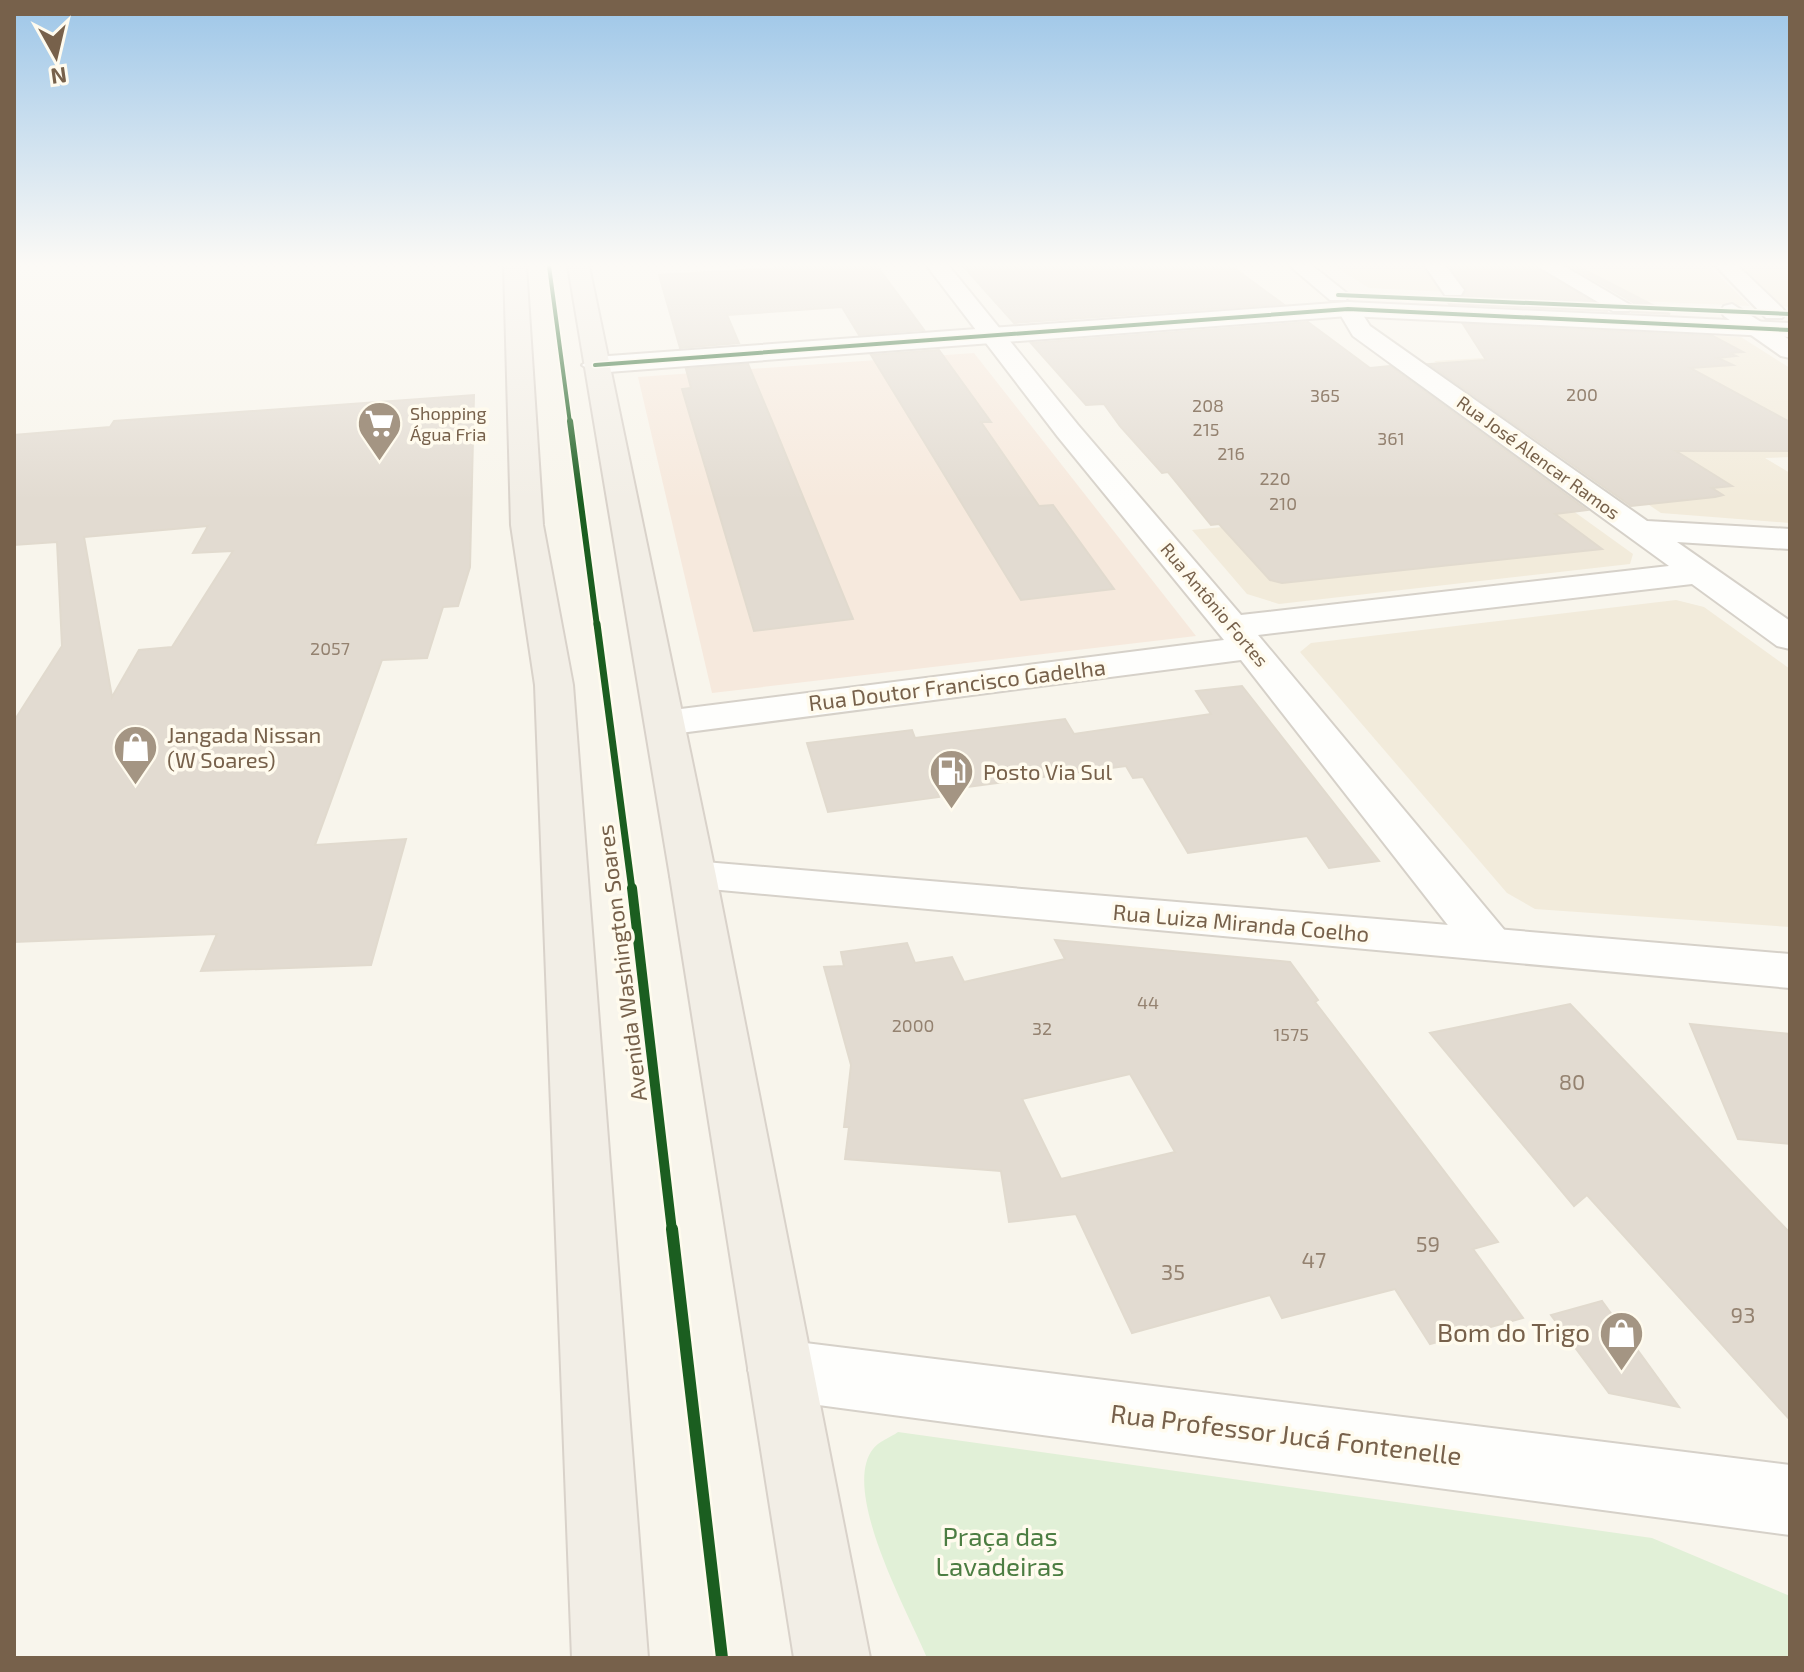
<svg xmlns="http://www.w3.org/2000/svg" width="1804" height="1672" font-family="'Exo 2',sans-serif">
<rect width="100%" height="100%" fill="#f8f5ec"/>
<g fill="#f2ebdb">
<path d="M 1334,266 L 1534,266 L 1589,295 L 1584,299 L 1369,288 Z"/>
<path d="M 1575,266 L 1709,266 L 1750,306 L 1641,301 Z"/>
<path d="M 1741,266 L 1790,266 L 1790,307 L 1782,306 Z"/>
<path d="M 1540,327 L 1741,337 L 1790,368 L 1790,457 L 1765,458 L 1790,473 L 1790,523 L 1661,513 L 1434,361 L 1581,352 Z"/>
<path d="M 1480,444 L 1633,554 L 1630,564 L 1279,604 L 1247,594 L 1192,530 L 1377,512 Z"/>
<path d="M 1676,600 L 1704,607 L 1790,669 L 1790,927 L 1535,909 L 1507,893 L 1300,652 L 1311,643 Z"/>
</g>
<path fill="#f6e9dd" d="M 974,353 L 1196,636 L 712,693 L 638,377 Z"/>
<path fill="#e1f0d7" d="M 898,1432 L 1652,1538 L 1790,1596 L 1790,1658 L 927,1658 C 909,1614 840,1491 873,1449 C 878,1442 891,1437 898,1432 Z"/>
<g fill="#e2dbd1" stroke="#e1dace" stroke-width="2" fill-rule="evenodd">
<path d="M 808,266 L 877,266 L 924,330 L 859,335 L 842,307 L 727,315 L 739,343 L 680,348 L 659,275 Z"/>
<path d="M 963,266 L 1234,268 L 1283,304 L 1014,323 Z"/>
<path d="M 1450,266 L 1534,266 L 1608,311 L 1449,304 L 1445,298 L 1461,298 L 1467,290 Z"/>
<path d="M 1570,266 L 1577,266 L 1670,314 L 1632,312 L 1634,303 Z"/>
<path d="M 1308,322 L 1370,368 L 1390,366 L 1587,510 L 1555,514 L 1602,549 L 1282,583 L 1270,580 L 1219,524 L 1211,525 L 1168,472 L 1162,473 L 1120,426 L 1104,404 L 1086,405 L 1031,343 Z"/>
<path d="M 1463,324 L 1713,336 L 1743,352 L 1729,353 L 1736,356 L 1718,358 L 1733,365 L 1690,368 L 1790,422 L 1790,451 L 1676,451 L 1732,486 L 1712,488 L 1723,495 L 1715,497 L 1631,506 L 1429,364 L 1486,360 Z"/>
<path d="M 939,350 L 991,422 L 981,422 L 1039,506 L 1053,505 L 1114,589 L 1021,600 L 871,355 Z"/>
<path d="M 748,364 L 774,426 L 853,619 L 754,631 L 682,389 L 691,388 L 686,369 Z"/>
<path d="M 474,395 L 470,567 L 458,606 L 443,607 L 427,658 L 382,660 L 315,845 L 406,839 L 371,965 L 201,971 L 217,934 L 14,942 L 14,721 L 62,646 L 57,542 L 14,545 L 14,435 L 110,427 L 114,421 ZM 208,526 L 193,553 L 233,551 L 172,647 L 139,650 L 112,697 L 84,537 Z"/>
<path d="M 1242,686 L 1379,861 L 1329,868 L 1307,836 L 1188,853 L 1143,777 L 1133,778 L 1126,766 L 937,791 L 939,797 L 828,812 L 807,743 L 912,730 L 915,738 L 1065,719 L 1074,734 L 1211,714 L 1196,691 Z"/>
<path d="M 1055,940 L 1290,962 L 1318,1000 L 1315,1002 L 1498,1242 L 1473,1249 L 1523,1318 L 1430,1344 L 1395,1289 L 1282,1318 L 1270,1295 L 1132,1333 L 1076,1214 L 1009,1222 L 1001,1171 L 845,1159 L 849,1127 L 844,1127 L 851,1065 L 824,967 L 844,966 L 841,952 L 907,943 L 915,963 L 952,957 L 964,982 L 1065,959 ZM 1130,1074 L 1175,1152 L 1061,1179 L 1022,1099 Z"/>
<path d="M 1570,1004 L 1790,1233 L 1790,1420 L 1587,1195 L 1574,1206 L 1430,1033 Z"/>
<path d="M 1690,1024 L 1790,1034 L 1790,1144 L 1738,1139 Z"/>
<path d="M 1602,1301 L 1679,1407 L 1609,1393 L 1551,1315 Z"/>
</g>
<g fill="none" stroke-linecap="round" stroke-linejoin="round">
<defs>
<g id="minor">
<path d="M 927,266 L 949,266 L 1078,425 L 1241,615 L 1669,566 L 1353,336 L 1337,309 L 1348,302 L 1356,304 L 1370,326 L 1647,521 L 1790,529 L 1790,549 L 1677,542 L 1790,621 L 1790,649 L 1777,646 L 1692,584 L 1258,635 L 1506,932 L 1513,944 L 1506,956 L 1489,960 L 1472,956 L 1241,660 L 665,735 L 651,731 L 645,723 L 651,715 L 665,711 L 1224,640 L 1058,437 Z"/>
<path d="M 1290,266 L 1313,266 L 1349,295 L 1346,300 L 1330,300 Z"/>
<path d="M 1425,266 L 1446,266 L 1464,290 L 1461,295 L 1445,295 Z"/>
<path d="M 1537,266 L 1564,266 L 1632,306 L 1629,311 L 1613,311 Z"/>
<path d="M 1716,266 L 1738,266 L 1782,308 L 1786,313 L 1782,318 L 1766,318 Z"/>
<path d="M 1732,304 L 1790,340 L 1790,358 L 1781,356 L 1724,316 L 1721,311 L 1724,306 Z"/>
<path d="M 781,1340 L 1790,1465 L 1790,1535 L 781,1400 L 758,1391 L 748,1370 L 758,1349 Z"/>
</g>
<path id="tertiary" d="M 693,861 L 1790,954 L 1790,988 L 677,886 L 670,876 L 677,866 Z"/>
<path id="secondary" d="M 1348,302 L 1790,323 L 1790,337 L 1348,316 L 595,373 L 582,365 L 595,357 Z"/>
<g id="trunk">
<path d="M 504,266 L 526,266 L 543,525 L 573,685 L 648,1658 L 572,1658 L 535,685 L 511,525 Z"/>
<path d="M 568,266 L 589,266 L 716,876 L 870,1658 L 794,1658 L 670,876 Z"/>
</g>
</defs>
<use href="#minor" stroke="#d6d1c9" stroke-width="4"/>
<use href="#tertiary" stroke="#d6d1c9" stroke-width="4"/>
<use href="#secondary" stroke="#d7d1c9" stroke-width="4"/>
<use href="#trunk" stroke="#d9d2ca" stroke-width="4"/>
<use href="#minor" fill="#fefefc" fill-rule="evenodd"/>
<use href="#tertiary" fill="#fefefc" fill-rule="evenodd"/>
<use href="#secondary" fill="#fefefc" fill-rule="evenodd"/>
<use href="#trunk" fill="#f2eee6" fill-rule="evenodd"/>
<defs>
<g id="cycleway-far4">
<path d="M 549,266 L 570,423"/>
<path d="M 1338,295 L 1790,314"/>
<path d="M 595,365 L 1348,309 L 1790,330"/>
</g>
<path id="cycleway-far3" d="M 570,421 L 597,626"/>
<path id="cycleway-far2" d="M 597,624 L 632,890"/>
<path id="cycleway-far1" d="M 632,888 L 672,1231"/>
<path id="cycleway" d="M 672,1229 L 722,1658"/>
</defs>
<use href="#cycleway-far4" stroke="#fffbee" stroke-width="7"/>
<use href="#cycleway-far3" stroke="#fffbee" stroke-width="10"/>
<use href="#cycleway-far2" stroke="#fffbee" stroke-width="12"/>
<use href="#cycleway-far1" stroke="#fffbee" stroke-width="15"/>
<use href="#cycleway" stroke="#fffbee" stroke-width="17"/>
<use href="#cycleway-far4" stroke="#1b5e20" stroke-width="4"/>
<use href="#cycleway-far3" stroke="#1b5e20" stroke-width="6"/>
<use href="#cycleway-far2" stroke="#1b5e20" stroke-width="7"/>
<use href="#cycleway-far1" stroke="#1b5e20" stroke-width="10"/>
<use href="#cycleway" stroke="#1b5e20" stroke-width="12"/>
</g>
<linearGradient id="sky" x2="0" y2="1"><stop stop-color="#9dc6e8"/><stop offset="0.53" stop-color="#fcfaf6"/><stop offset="1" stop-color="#fcfaf6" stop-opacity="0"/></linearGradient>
<rect width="1804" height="500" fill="url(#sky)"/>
<defs>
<symbol id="supermarket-pin" viewBox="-11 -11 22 30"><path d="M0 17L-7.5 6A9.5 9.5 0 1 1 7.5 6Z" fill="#a49583" stroke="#fffbee"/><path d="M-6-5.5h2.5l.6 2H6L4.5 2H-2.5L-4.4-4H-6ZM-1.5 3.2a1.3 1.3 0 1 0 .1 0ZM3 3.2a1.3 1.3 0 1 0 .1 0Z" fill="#fff"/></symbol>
<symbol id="shop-pin" viewBox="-11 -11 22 30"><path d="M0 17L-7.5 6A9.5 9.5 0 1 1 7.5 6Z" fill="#a49583" stroke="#fffbee"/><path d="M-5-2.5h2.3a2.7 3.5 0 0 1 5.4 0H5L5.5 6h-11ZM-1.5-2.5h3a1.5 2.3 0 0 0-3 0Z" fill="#fff"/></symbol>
<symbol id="fuel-pin" viewBox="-11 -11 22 30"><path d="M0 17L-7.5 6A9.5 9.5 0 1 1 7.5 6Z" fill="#a49583" stroke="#fffbee"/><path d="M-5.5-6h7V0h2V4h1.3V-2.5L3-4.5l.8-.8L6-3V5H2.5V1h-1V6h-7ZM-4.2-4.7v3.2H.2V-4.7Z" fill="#fff"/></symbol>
</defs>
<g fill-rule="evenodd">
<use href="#supermarket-pin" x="354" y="398" width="51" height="69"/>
<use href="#shop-pin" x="110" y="722" width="51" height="69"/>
<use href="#fuel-pin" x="926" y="746" width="51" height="69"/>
<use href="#shop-pin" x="1596" y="1308" width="51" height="69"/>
</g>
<g text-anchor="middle" stroke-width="7" stroke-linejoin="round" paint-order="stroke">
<g font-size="18" fill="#948270">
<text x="1582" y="401">200</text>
<text x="1325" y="402">365</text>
<text x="1208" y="412">208</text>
<text x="1206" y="436">215</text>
<text x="1391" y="445">361</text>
<text x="1231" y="460">216</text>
<text x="1275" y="485">220</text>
<text x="1283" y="510">210</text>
<text x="330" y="655">2057</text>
<text x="1148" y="1009">44</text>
<text x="913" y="1032">2000</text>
<text x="1042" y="1035">32</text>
<text x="1291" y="1041">1575</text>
</g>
<g font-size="18" fill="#77614b" stroke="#fffbee" text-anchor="start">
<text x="410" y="420">Shopping<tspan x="410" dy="21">Água Fria</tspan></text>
</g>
<g font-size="18" fill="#77614b" stroke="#fffbee">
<text transform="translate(1538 458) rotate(36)" y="6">Rua José Alencar Ramos</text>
<text transform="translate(1214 605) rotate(50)" y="6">Rua Antônio Fortes</text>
</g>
<g font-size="22" fill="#77614b" stroke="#fffbee">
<text transform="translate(957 685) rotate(-7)" y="8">Rua Doutor Francisco Gadelha</text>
<text transform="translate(1241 923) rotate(5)" y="8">Rua Luiza Miranda Coelho</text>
<text transform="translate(622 963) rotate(-97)" y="8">Avenida Washington Soares</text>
</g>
<g font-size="22" fill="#77614b" stroke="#fffbee" text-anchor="start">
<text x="167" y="743">Jangada Nissan<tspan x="167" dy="25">(W Soares)</tspan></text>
<text x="983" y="780">Posto Via Sul</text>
</g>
<g font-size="22" fill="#948270">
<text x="1572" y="1090">80</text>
<text x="1428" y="1252">59</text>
<text x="1314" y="1268">47</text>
<text x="1173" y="1280">35</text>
<text x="1743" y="1323">93</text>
</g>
<g font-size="26" fill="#77614b" stroke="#fffbee" text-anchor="end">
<text x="1590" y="1342">Bom do Trigo</text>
</g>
<g font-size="26" fill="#77614b" stroke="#fffbee">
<text transform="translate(1286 1435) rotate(7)" y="9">Rua Professor Jucá Fontenelle</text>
</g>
<g font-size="26" fill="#4c7d42" stroke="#fffbee">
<text x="1000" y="1546">Praça das<tspan x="1000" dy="30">Lavadeiras</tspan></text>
</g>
</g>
<rect width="1804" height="1672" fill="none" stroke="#77614b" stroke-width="32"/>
<g transform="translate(56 56) rotate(172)" stroke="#fffbee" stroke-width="6" paint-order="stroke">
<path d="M0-6L14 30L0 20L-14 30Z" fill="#77614b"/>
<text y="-12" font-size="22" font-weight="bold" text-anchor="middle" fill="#77614b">N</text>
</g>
</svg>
